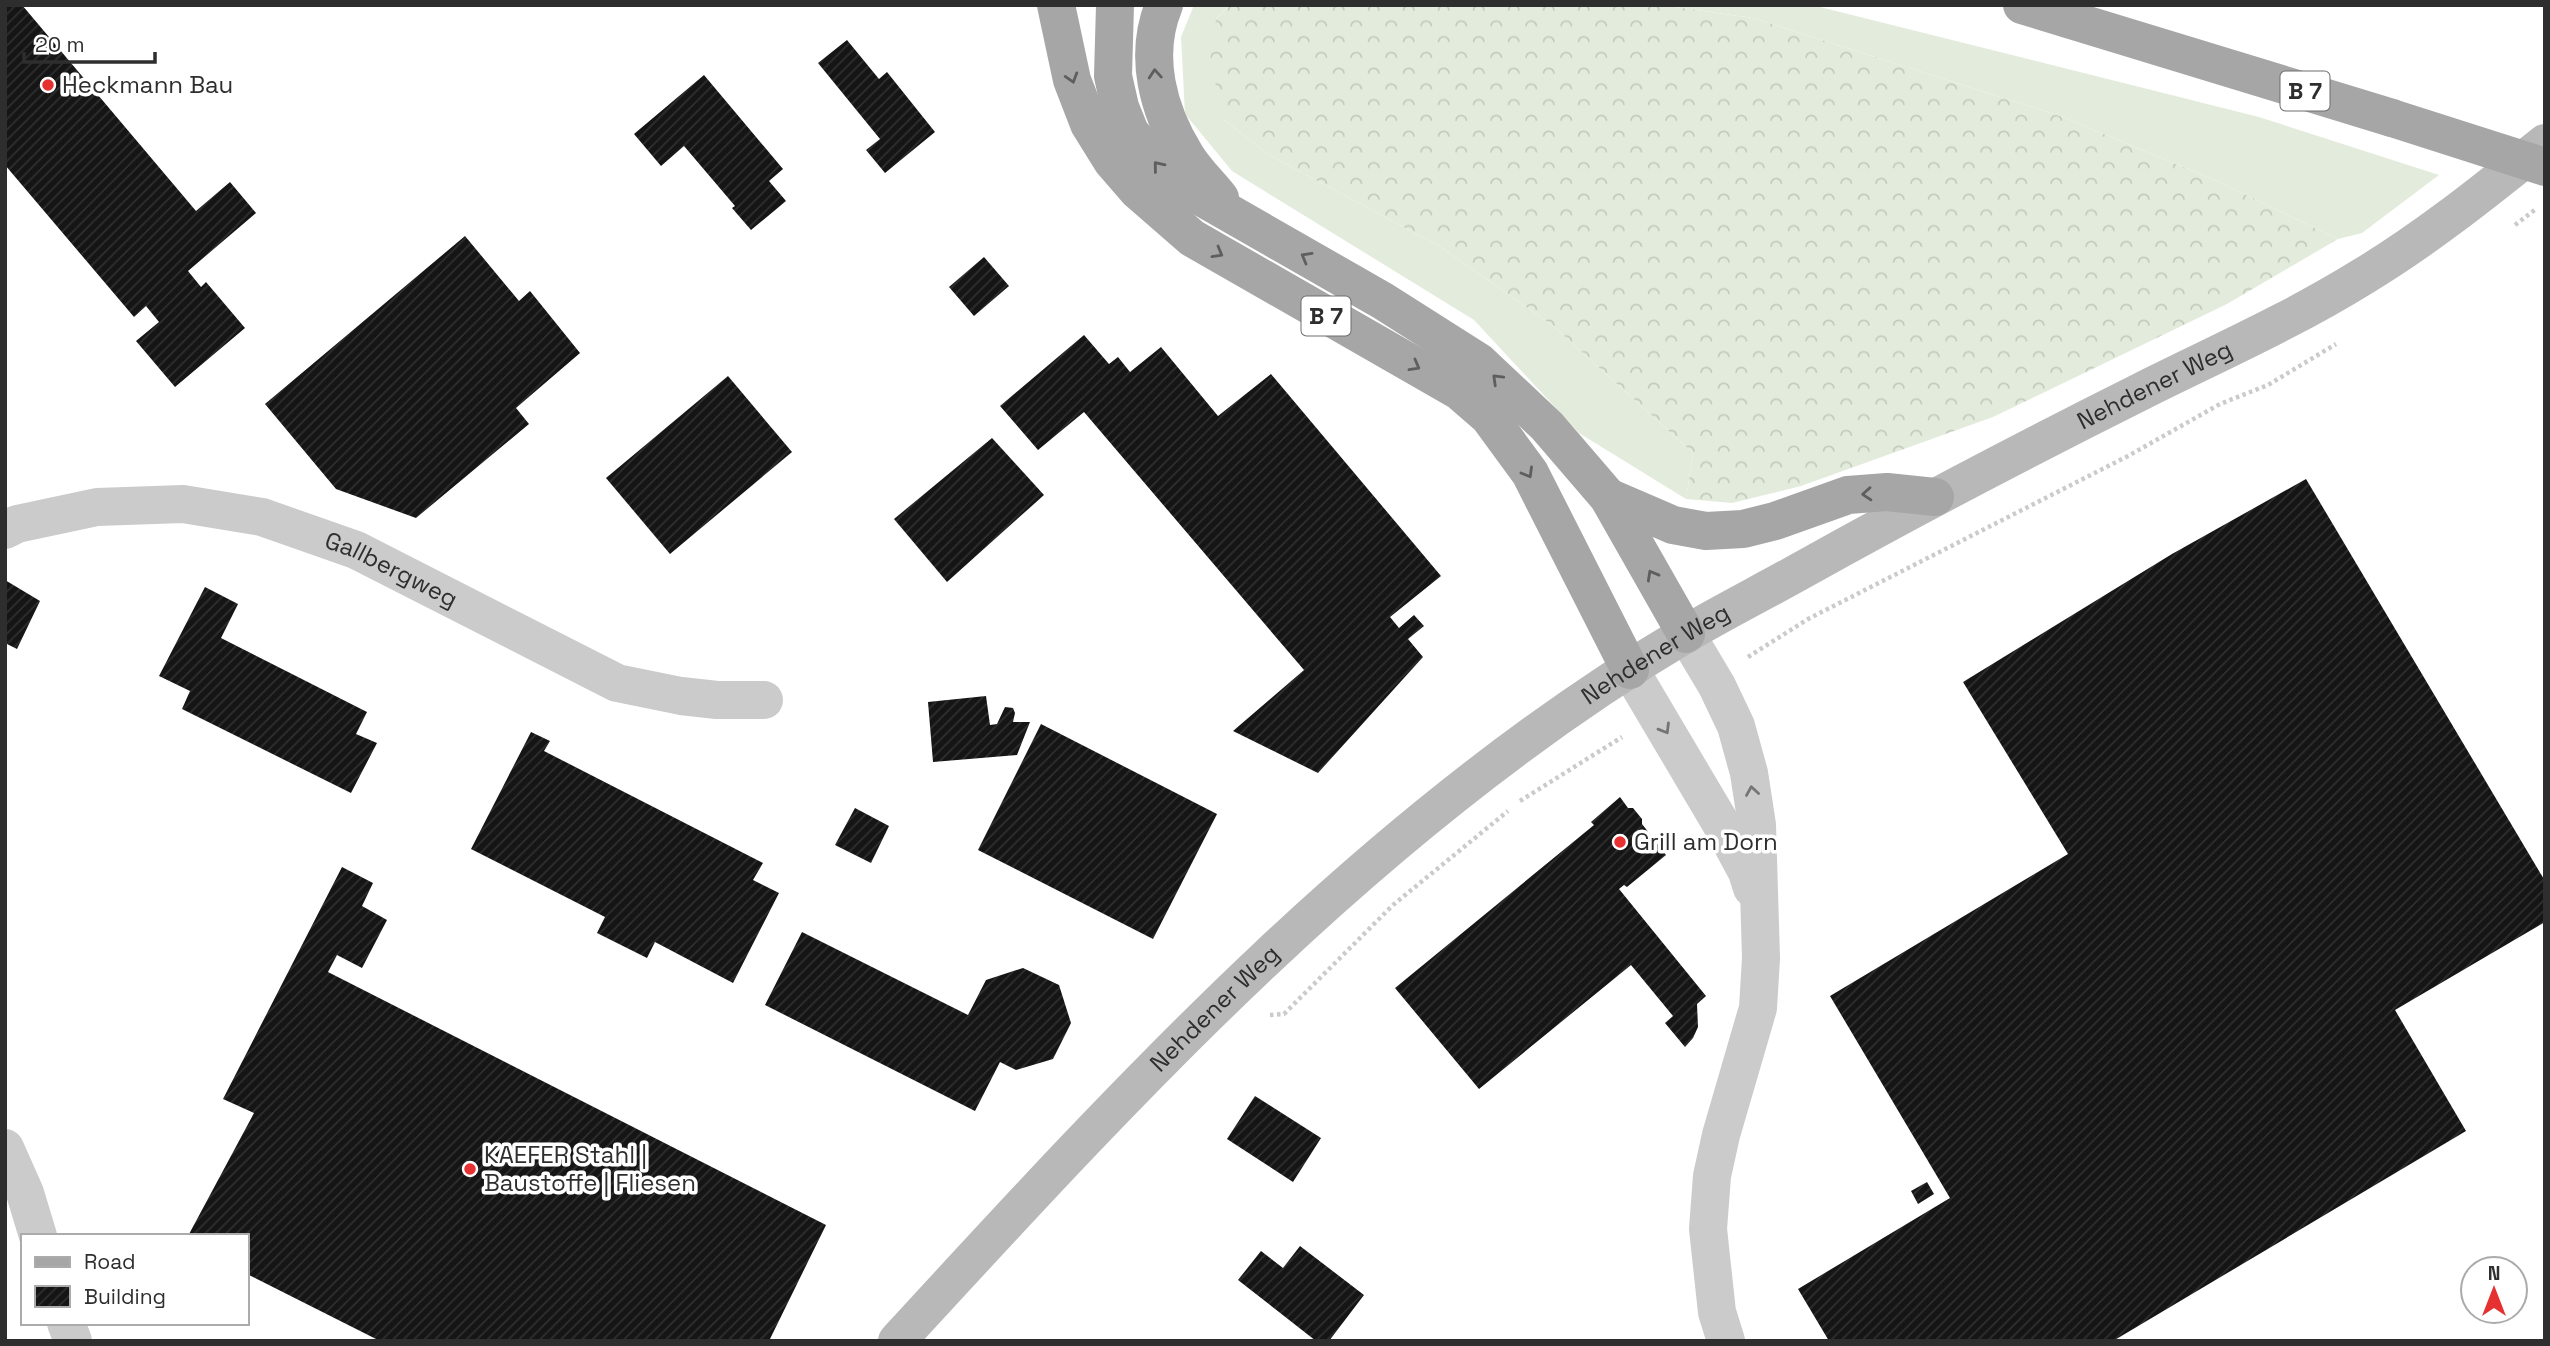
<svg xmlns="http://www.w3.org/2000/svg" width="2550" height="1346" font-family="'Space Grotesk',sans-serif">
<defs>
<pattern id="forest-crowns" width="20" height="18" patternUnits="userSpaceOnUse" patternTransform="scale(1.75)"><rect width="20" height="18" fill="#e3ecdc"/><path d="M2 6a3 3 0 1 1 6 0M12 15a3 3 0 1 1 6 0" fill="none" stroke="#c3cbbd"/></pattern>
<pattern id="building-hatch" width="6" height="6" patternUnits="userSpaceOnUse" patternTransform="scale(1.75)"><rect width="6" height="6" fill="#151515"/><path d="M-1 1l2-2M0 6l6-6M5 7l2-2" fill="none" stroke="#2f2f2f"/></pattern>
</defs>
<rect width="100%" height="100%" fill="#fff"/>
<g fill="#e3ecdc">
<path d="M 1194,5 L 1230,5 L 1216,19 L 1224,120 L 1269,155 L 1439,246 L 1552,325 L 1693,453 L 1686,499 L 1579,433 L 1474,320 L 1232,171 L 1185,114 L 1181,37 Z"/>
<path d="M 1661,5 L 1812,5 L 2259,117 L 2439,175 L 2362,233 L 2338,239 L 2219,182 L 2063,117 L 1753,18 Z"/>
</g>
<path fill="url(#forest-crowns)" d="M 1230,5 L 1661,5 L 1753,18 L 2063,117 L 2219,182 L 2338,239 L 2227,304 L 1993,417 L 1801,486 L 1732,503 L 1686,499 L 1693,453 L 1552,325 L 1439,246 L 1269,155 L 1224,120 L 1210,61 L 1216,19 Z"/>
<g fill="url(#building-hatch)">
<path d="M 5,5 L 22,5 L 196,211 L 230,182 L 256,213 L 188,271 L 201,287 L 206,282 L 245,328 L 175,387 L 136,341 L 159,322 L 146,306 L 134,317 L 5,165 Z"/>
<path d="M 847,40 L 879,79 L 887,72 L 935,132 L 885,173 L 866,150 L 880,139 L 818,63 Z"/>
<path d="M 704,75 L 783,169 L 769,181 L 786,201 L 751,230 L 732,208 L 735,206 L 684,146 L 661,166 L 634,134 Z"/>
<path d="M 465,236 L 519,301 L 530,291 L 580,353 L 516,408 L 529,424 L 416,518 L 336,489 L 265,404 Z"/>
<path d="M 984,257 L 1009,286 L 974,316 L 949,287 Z"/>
<path d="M 1084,335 L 1109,364 L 1118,357 L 1130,372 L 1161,347 L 1218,416 L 1271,374 L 1441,576 L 1390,617 L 1399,628 L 1414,615 L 1424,626 L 1408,639 L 1423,657 L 1318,773 L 1233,731 L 1304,670 L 1084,412 L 1038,450 L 1000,406 Z"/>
<path d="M 728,376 L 792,452 L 670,554 L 606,478 Z"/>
<path d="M 992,438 L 1044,495 L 947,582 L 894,519 Z"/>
<path d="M 2306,479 L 2545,881 L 2545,922 L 2395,1010 L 2466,1131 L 2113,1341 L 1829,1341 L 1798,1289 L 1950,1198 L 1830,996 L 2068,854 L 1963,682 L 2172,554 Z"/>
<path d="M 5,580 L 40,601 L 17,649 L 5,643 Z"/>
<path d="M 205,587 L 238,604 L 221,638 L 367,712 L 356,734 L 377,743 L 351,793 L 182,709 L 190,691 L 159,676 Z"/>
<path d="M 986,696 L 990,725 L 997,724 L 1005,707 L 1013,708 L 1015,713 L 1013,722 L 1030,722 L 1017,755 L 933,762 L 928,702 Z"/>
<path d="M 1041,724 L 1217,814 L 1153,939 L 978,850 Z"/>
<path d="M 531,732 L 550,741 L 544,751 L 763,863 L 753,880 L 779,893 L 733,983 L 655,942 L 647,958 L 597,933 L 605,917 L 471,849 Z"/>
<path d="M 1620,797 L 1628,808 L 1633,808 L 1642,819 L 1642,824 L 1666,855 L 1627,887 L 1624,885 L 1619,889 L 1706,996 L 1697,1004 L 1698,1027 L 1693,1038 L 1685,1047 L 1665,1023 L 1673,1016 L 1631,965 L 1479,1089 L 1395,988 L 1594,825 L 1591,822 Z"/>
<path d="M 855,808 L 889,826 L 871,863 L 835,845 Z"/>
<path d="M 342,867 L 373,883 L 362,906 L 387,920 L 362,968 L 337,955 L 328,972 L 826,1225 L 769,1341 L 380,1341 L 247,1274 L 247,1236 L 188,1236 L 254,1113 L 223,1099 Z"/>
<path d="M 802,932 L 968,1015 L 986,980 L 1023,968 L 1059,985 L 1071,1023 L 1053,1059 L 1016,1070 L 1000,1062 L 975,1111 L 765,1005 Z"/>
<path d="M 1255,1096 L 1321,1138 L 1293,1182 L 1227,1139 Z"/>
<path d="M 1927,1182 L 1934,1194 L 1918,1204 L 1911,1191 Z"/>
<path d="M 1300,1246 L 1364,1295 L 1329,1341 L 1316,1341 L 1238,1280 L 1261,1251 L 1283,1268 Z"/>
</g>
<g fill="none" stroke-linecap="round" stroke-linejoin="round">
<g stroke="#cbcbcb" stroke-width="4.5" stroke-dasharray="3.5 3.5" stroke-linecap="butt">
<path d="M 2515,225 L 2536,209"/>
<path d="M 1748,657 L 1808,619 L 2128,456 L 2220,404 L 2268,385 L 2336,344"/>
<path d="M 1520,801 L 1622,737"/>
<path d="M 1270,1015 L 1284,1014 L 1393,905 L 1508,811"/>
</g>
<g stroke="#cbcbcb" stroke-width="38">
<path id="s1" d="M 5,530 L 17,524 L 97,507 L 183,504 L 262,517 L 356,550 L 617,683 L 681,696 L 717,700 L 764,700"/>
<path d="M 1686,634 L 1717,686 L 1736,726 L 1749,773 L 1757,825 L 1761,958 L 1758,1008 L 1721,1135 L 1712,1176 L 1708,1229 L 1717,1312 L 1726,1341"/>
<path d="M 1630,670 L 1720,822 L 1747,872 L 1752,888"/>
<path d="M 5,1148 L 25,1193 L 38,1236"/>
<path d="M 66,1323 L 73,1341"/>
</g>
<path stroke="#b8b8b8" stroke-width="38" id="s2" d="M 897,1341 C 1136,1081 1380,815 1686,634 C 1725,611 1765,591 1804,569 C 1915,507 2028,448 2142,391 C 2216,354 2291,321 2362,277 C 2427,238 2486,190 2545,143"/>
<g stroke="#a6a6a6" stroke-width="38">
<path d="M 1056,5 L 1072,80 L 1089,124 L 1112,161 L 1138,191 L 1192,238 L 1459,391 L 1489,417 L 1530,473 L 1630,670"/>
<path d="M 1115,5 L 1113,76 L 1120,107 L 1130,132 L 1168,178 L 1383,301 L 1479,362 L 1547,426 L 1608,497 L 1686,634"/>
<path d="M 1164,5 C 1143,56 1158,111 1186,156 C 1195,171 1209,184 1220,198"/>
<path d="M 2022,5 L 2392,118"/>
<path d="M 1608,497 L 1673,525 L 1706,531 L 1743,529 L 1775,521 L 1848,495 L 1887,492 L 1935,497"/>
</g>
<path stroke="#a6a6a6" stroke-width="38" d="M 2392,118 L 2545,167"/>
</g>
<defs><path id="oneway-chevron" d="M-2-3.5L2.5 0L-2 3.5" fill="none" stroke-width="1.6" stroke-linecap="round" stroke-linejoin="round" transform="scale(1.75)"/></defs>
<g stroke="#5e5e5e">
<use href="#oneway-chevron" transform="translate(1155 74) rotate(-94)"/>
<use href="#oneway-chevron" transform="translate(1072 78) rotate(73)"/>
<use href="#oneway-chevron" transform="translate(1158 166) rotate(-129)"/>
<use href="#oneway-chevron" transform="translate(1218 253) rotate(30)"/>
<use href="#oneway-chevron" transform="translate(1306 257) rotate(-150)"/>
<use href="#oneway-chevron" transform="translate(1415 366) rotate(29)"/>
<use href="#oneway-chevron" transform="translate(1497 379) rotate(-136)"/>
<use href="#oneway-chevron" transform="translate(1528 473) rotate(60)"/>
<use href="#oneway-chevron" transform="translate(1867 494) rotate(176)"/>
<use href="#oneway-chevron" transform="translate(1652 575) rotate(-119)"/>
</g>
<g stroke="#757575">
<use href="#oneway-chevron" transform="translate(1665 729) rotate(59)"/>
<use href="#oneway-chevron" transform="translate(1752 791) rotate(-99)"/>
</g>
<g fill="#e53132" stroke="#fff" stroke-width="2.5">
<circle cx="48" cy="85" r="7"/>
<circle cx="1620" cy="842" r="7"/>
<circle cx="470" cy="1169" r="7"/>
</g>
<g text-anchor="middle" stroke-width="7" stroke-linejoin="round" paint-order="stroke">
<g fill="#fff" stroke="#6d6d6d" stroke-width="2">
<rect x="2280.5" y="71.5" width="49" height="39" rx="5"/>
<rect x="1301.5" y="296.5" width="49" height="39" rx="5"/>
</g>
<g font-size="23" font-weight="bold" fill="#2e2e2e">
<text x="2305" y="99">B 7</text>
<text x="1326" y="324">B 7</text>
</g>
<g font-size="24" fill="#2e2e2e" stroke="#fff" text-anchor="start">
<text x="62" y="93">Heckmann Bau</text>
<text x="1634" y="850">Grill am Dorn</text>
<text x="484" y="1163">KAEFER Stahl |<tspan x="484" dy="28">Baustoffe | Fliesen</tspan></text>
</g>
<g font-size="24" fill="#2e2e2e" stroke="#fff">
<text dy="8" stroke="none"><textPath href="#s2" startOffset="1594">Nehdener Weg</textPath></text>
<text dy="8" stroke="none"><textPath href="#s1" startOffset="401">Gallbergweg</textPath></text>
<text dy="8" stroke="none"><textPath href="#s2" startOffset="1027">Nehdener Weg</textPath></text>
<text dy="8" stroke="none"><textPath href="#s2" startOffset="460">Nehdener Weg</textPath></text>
</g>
</g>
<rect width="2550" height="1346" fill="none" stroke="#2e2e2e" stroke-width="14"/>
<rect x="21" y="1234" width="228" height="91" fill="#ffffff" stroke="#ababab" stroke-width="2"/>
<rect x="35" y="1257" width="35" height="10" fill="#a6a6a6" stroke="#ababab" stroke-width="2"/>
<text x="84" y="1269" font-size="21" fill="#2e2e2e">Road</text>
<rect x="35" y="1286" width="35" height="21" fill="url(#building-hatch)" stroke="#ababab" stroke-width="2"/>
<text x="84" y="1304" font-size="21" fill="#2e2e2e">Building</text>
<g transform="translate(2494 1290)"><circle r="33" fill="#ffffff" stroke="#ababab" stroke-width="2"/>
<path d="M0-5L12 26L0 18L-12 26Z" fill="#e53132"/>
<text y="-10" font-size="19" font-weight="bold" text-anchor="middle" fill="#2e2e2e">N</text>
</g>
<path d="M24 52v10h131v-10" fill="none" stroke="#2e2e2e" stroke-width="3.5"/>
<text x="35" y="52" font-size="21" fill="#2e2e2e" stroke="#ffffff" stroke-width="5" paint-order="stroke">20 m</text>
</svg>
